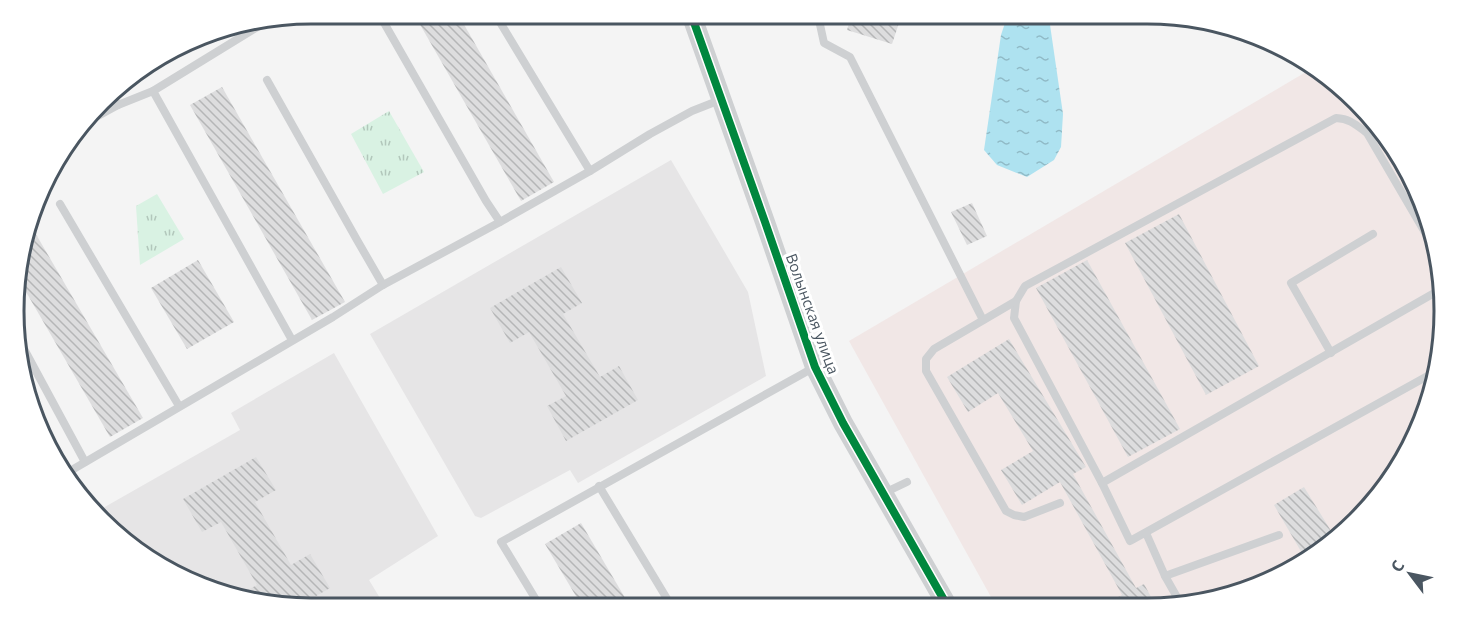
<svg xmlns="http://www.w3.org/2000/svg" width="1458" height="622" font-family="'Open Sans',sans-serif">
<defs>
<pattern id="grass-tufts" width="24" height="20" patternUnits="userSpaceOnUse" patternTransform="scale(1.5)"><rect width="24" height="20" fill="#d9f2e3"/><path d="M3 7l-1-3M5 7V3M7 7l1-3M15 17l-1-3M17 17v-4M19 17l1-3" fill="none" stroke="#b2c7bb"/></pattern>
<pattern id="water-ripples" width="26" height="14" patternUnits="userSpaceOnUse" patternTransform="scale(1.5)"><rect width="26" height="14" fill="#aee2f0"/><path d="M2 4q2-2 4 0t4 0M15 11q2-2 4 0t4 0" fill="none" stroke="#90bac6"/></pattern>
<pattern id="building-back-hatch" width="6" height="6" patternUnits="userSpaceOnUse" patternTransform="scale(1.5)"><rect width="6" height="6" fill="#ddddde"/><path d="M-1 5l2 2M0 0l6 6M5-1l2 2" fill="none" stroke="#b5b6b7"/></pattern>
</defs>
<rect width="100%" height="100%" fill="#f4f4f4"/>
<g fill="#e6e5e6">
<path d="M 671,160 L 748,292 L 766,376 L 578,483 L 570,470 L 481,518 L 475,516 L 370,334 Z"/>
<path d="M 334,353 L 438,536 L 369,580 L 383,603 L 374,608 L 311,608 L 215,593 L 115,535 L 96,512 L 240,430 L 231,413 Z"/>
</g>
<path fill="#f1e7e6" d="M 1311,69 L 1343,88 L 1414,180 L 1444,292 L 1429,407 L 1383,492 L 1328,547 L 1261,586 L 1186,606 L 996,606 L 849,341 Z"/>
<g fill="url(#grass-tufts)">
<path d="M 389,111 L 424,172 L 383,194 L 351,134 Z"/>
<path d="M 157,194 L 184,239 L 140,265 L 136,206 Z"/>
</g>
<path fill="url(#water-ripples)" d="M 1008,14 L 1045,14 L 1049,18 L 1063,114 L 1061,147 L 1054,160 L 1027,177 L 997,165 L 984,150 L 1001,35 Z"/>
<g fill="url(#building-back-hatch)">
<path d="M 414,14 L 458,14 L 554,182 L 521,201 Z"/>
<path d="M 852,14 L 902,14 L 892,44 L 847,30 Z"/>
<path d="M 222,87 L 345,302 L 312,320 L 190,105 Z"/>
<path d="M 972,203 L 987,236 L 967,245 L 951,212 Z"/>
<path d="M 1179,214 L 1259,366 L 1206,395 L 1125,243 Z"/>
<path d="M 30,224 L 143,418 L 110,437 L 18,278 L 19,253 Z"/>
<path d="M 198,260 L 234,322 L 187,349 L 151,288 Z"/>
<path d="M 1087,260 L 1180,429 L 1128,457 L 1036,288 Z"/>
<path d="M 561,267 L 582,303 L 563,314 L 600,377 L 619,366 L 638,400 L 566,441 L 547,406 L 566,396 L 529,332 L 510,343 L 490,308 Z"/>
<path d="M 1009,339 L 1086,467 L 1073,474 L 1136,588 L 1144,584 L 1156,606 L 1101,606 L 1122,595 L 1060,482 L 1022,505 L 1001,470 L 1033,451 L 998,393 L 968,412 L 947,377 Z"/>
<path d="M 256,457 L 276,490 L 255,502 L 291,565 L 310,554 L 330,588 L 299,606 L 237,596 L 257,585 L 221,522 L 202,532 L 183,499 Z"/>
<path d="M 1304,487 L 1336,539 L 1328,547 L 1306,560 L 1274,505 Z"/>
<path d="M 581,523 L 631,608 L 583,608 L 545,544 Z"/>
</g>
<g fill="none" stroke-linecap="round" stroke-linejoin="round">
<g stroke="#ced0d2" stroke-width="8">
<path d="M 379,14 L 486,201 L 500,222"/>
<path d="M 495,14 L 590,171"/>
<path d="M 820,14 L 819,20 L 824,43 L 850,57 L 983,320"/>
<path d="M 267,80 L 357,240 L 383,285"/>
<path d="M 153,91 L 292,340"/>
<path d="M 111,93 L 118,105"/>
<path d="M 85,123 L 118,105 L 153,91 L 267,21"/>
<path d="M 60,204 L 179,406"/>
<path d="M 1430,241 L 1367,133 C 1355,124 1350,119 1336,118 L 1025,286 L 1016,301 L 1014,318 L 1102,483 L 1130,541 L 1433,373"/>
<path d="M 1016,301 L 934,349 L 926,359 L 926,371 L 1006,511 L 1014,515 L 1024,517 L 1060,503"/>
<path d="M 17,336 L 85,462"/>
<path d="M 1331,353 L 1291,283 L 1373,234"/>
<path d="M 65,474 L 333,317 L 383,285 L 500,222 L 590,171 L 650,134 L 692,111 L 720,100"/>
<path d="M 1102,483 L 1443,288"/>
<path d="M 599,486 L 672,607"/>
<path d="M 884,493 L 907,482"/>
<path d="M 1146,533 L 1165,576"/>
<path d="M 1182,606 L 1165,576 L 1279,535"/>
<path d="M 541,608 L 501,542 L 813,368"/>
</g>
<path stroke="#ced0d2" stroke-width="20" d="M 691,14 L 765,222 L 815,367 L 843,423 L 948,607"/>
<defs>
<path id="cycleway" d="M 691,14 L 765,222 L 815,367 L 843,423 L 948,607"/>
</defs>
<use href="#cycleway" stroke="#fff" stroke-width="11"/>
<use href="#cycleway" stroke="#00873e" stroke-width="8"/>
</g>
<g text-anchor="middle" stroke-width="6" stroke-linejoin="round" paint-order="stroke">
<g font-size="15" fill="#4a5661" stroke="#fff">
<text transform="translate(812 314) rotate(70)" y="5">Волынская улица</text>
</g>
</g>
<path d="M0 0H1458V622H0ZM311 24H1147A287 287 0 0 1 1434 311V311A287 287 0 0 1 1147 598H311A287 287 0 0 1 24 311V311A287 287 0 0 1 311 24Z" fill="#fff" fill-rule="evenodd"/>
<path fill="none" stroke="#4a5661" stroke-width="3" d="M311 24H1147A287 287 0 0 1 1434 311V311A287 287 0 0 1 1147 598H311A287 287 0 0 1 24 311V311A287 287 0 0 1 311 24Z"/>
<g transform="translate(1410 574) rotate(302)" stroke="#ffffff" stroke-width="4.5" paint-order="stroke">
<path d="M0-4.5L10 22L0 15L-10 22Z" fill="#4a5661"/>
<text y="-9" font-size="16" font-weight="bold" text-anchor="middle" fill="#4a5661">С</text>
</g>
</svg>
